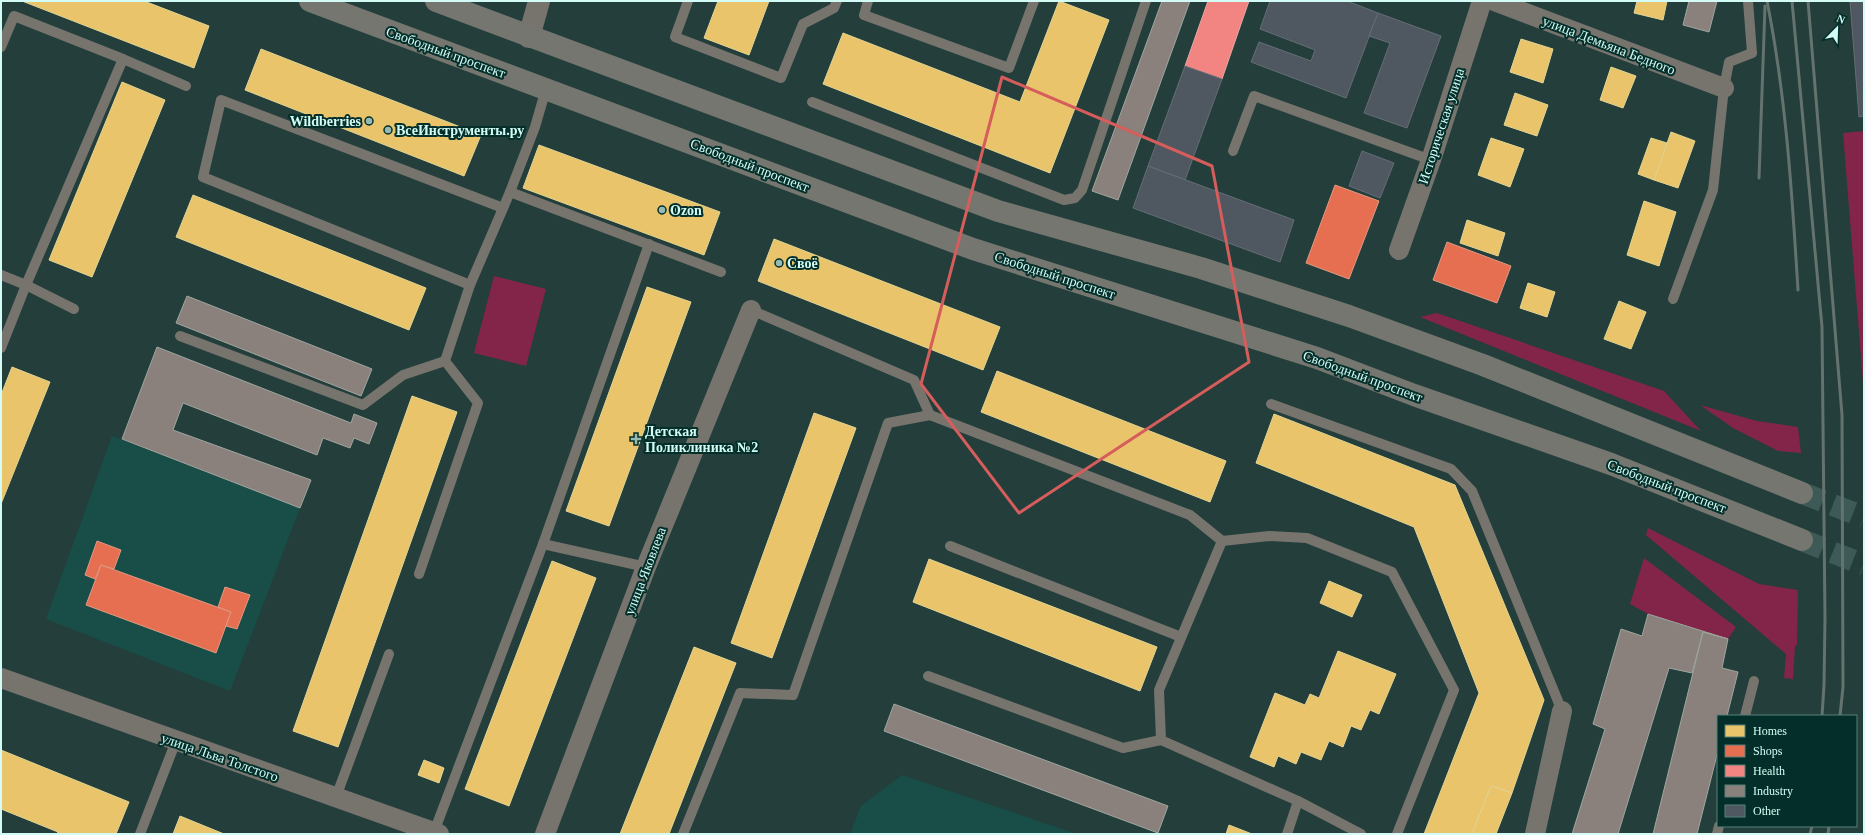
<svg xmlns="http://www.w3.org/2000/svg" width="1865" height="835" font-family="'Times New Roman',serif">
<rect width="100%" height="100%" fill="#233e3b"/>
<g fill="#194e48">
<path d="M 112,436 L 300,508 L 230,691 L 46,619 Z"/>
<path d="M 902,775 L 1077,834 L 850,834 L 861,806 Z"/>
</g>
<g fill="#822549">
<path d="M 1864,131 L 1864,395 L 1843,133 Z"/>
<path d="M 494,276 L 546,289 L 526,366 L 474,353 Z"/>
<path d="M 1437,313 L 1664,391 L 1701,431 L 1420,317 Z"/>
<path d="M 1700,405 L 1757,421 L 1798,427 L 1801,453 L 1778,451 L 1733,428 Z"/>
<path d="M 1648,528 L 1759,584 L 1798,590 L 1797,645 L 1795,646 L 1793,679 L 1784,678 L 1786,654 L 1646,535 Z"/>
<path d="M 1644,558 L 1736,627 L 1728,639 L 1648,614 L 1630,604 Z"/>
</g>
<g fill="#e9c46a" stroke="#e2d594">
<path d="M 22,1 L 144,1 L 209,26 L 194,68 Z"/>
<path d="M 718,1 L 769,1 L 749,55 L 704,38 Z"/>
<path d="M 1059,1 L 1109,20 L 1050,173 L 823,84 L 843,33 L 1020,102 Z"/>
<path d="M 1637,1 L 1667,1 L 1663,20 L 1634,13 Z"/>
<path d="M 1521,39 L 1553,49 L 1543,83 L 1510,72 Z"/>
<path d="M 261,49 L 481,135 L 464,176 L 245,90 Z"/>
<path d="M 1611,67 L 1636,76 L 1623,108 L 1600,100 Z"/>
<path d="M 122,82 L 165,100 L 92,277 L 49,260 Z"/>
<path d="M 1515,93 L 1548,105 L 1537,136 L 1504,125 Z"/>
<path d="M 1671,132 L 1695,141 L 1678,188 L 1654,180 Z"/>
<path d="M 1491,138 L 1524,149 L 1510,187 L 1478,175 Z"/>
<path d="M 1651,138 L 1667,143 L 1654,180 L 1638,174 Z"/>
<path d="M 539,145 L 720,212 L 704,255 L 523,188 Z"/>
<path d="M 193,195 L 426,288 L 409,330 L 176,237 Z"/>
<path d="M 1644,201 L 1676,212 L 1659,266 L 1627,255 Z"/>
<path d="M 1467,220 L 1505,233 L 1498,256 L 1460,243 Z"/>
<path d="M 774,239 L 1000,327 L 983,370 L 758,281 Z"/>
<path d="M 1528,283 L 1555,292 L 1547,317 L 1520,308 Z"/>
<path d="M 647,287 L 691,302 L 609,526 L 566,511 Z"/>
<path d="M 1619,301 L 1646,312 L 1631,349 L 1604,339 Z"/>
<path d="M 12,367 L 50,382 L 1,504 L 1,395 Z"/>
<path d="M 997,371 L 1226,461 L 1210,502 L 981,412 Z"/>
<path d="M 412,396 L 457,412 L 338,747 L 293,731 Z"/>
<path d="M 814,413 L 856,428 L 772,658 L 731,643 Z"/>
<path d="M 1274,414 L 1455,485 L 1544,700 L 1512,793 L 1491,786 L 1472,834 L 1424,834 L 1479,693 L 1414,527 L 1256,463 Z"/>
<path d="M 929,559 L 1157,647 L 1140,691 L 913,602 Z"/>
<path d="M 552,561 L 596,578 L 509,806 L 465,789 Z"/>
<path d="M 1329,581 L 1362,595 L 1352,617 L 1320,603 Z"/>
<path d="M 694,647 L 736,663 L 669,834 L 620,834 Z"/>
<path d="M 1338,651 L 1396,674 L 1379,714 L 1370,710 L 1361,730 L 1351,726 L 1343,747 L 1329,741 L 1321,760 L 1301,752 L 1296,764 L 1278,756 L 1274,767 L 1250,757 L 1275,693 L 1305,705 L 1310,694 L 1319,698 Z"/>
<path d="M 1,750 L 129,802 L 116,834 L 57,834 L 58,832 L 1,809 Z"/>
<path d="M 424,760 L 444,768 L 439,783 L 418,775 Z"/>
<path d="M 1491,786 L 1512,793 L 1496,834 L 1472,834 Z"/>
<path d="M 180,816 L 224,834 L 173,834 Z"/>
<path d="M 1229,825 L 1252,834 L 1226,834 Z"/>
</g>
<g fill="#e76f51" stroke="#e19982">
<path d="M 1335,185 L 1379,201 L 1349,279 L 1306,263 Z"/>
<path d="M 1447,242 L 1511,266 L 1497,303 L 1433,280 Z"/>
<path d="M 97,541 L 121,550 L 114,569 L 101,565 L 95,579 L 85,575 Z"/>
<path d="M 101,565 L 231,612 L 216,653 L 86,605 Z"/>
<path d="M 225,587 L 250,595 L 237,629 L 226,626 L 231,612 L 218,607 Z"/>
</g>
<path fill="#f28482" stroke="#e8a8a4" d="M 1208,1 L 1249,1 L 1222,79 L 1185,66 Z"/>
<g fill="#8a817c" stroke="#a0a6a0">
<path d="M 1162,1 L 1190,1 L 1118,200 L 1092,191 Z"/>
<path d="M 1689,1 L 1717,1 L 1709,32 L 1683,25 Z"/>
<path d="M 187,296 L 372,369 L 361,396 L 176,323 Z"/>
<path d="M 157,347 L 351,423 L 354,414 L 377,423 L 369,444 L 354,438 L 350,448 L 323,438 L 317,455 L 183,403 L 173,430 L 311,480 L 300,508 L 122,439 Z"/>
<path d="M 1648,614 L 1728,639 L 1703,632 L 1692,673 L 1669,668 L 1618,834 L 1572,834 L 1605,729 L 1593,724 L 1621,629 L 1642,636 Z"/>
<path d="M 1703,632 L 1728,639 L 1722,668 L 1738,672 L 1727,716 L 1718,716 L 1718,751 L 1697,834 L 1653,834 Z"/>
<path d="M 894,704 L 1168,806 L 1158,833 L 884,731 Z"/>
</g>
<g fill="#4f5760" stroke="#666d76">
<path d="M 1270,1 L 1347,1 L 1378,13 L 1346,98 L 1251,62 L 1259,42 L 1311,61 L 1315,50 L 1260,29 Z"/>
<path d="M 1850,1 L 1864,1 L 1864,116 L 1859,117 Z"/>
<path d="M 1378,13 L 1441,36 L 1407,128 L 1364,113 L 1390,43 L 1369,36 Z"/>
<path d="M 1185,66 L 1222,79 L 1185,180 L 1148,166 Z"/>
<path d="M 1362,151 L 1394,163 L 1380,198 L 1349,186 Z"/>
<path d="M 1148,166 L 1294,220 L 1280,262 L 1133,208 Z"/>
</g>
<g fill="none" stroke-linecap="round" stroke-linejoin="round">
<g stroke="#3d5a57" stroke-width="22" stroke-dasharray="22 11" stroke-linecap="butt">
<path d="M 1802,493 L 1864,517"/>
<path d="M 1802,540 L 1864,565"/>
</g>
<g stroke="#77746e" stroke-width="10">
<path d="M 688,1 L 675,37 L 781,78 L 803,24 L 834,8 L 837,1"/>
<path d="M 868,1 L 864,15 L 1009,68 L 1034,1"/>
<path d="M 1,47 L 14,16 L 123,59 L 186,86"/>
<path d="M 812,102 L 1064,200 L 1075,198 L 1082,190 L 1146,1"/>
<path d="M 1233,151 L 1254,96 L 1431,160"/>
<path d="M 510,192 L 721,272"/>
<path d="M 1,275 L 26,285 L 74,309"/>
<path d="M 470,285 L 203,177 L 221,100 L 503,208"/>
<path d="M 1673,299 L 1713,190 L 1724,88 L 1729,62 L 1752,53 L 1748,1"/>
<path d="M 751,310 L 914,380 L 930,415 L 1190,515 L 1222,541 L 1269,536 L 1307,538 L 1392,572 L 1454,690 L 1397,834"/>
<path d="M 180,336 L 363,405 L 403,375 L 445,361"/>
<path d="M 1,348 L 26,285 L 123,59"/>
<path d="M 1271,404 L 1451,469 L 1472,491 L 1562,711"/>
<path d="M 543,544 L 646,567"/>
<path d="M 950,546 L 1181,637"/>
<path d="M 419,574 L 478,403 L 445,361 L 470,285 L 510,192 L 535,127 L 546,89"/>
<path d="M 928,676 L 1123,748 L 1161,740 L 1298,801 L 1361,834"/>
<path d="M 1745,716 L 1754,681"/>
<path d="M 1161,740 L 1159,690 L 1222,541"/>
<path d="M 336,797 L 389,654"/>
<path d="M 434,832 L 543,544 L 649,244"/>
<path d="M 140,834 L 176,741"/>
<path d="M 683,834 L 740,693 L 793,695 L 888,423 L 930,415"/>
<path d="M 1287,834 L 1298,801"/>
<path d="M 1717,834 L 1719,826"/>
</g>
<g stroke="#77746e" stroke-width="20">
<path d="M 1494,1 L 1724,88"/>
<path d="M 1399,250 L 1431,160 L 1482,1"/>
<path d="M 1,678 L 439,834"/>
<path d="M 545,834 L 646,567 L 751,310"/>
<path d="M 1535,834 L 1562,711"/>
</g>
<path stroke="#77746e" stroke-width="22" d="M 529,37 L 539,1"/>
<g stroke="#75766f" stroke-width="22">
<path d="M 310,1 L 973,249 L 1317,358 L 1414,395 L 1611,464 L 1802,540"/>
<path d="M 436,1 L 998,211 L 1201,268 L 1349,316 L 1483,365 L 1802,493"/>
</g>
<g stroke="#65736e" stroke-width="3">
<path d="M 1767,1 C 1786,96 1792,193 1798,290"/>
<path d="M 1792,1 L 1822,327 L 1825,618 L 1824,685 L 1822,716"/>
<path d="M 1808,1 L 1842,415 L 1843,687 L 1840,716"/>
<path d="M 1759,178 L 1765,6"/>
<path d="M 1810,834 L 1812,826"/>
<path d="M 1828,834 L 1829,826"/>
</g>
</g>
<path fill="none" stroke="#d55d5b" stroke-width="3" stroke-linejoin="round" d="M 1002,77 L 1212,166 L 1249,362 L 1019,513 L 921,384 Z"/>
<g fill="#95bab4" stroke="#042e29" stroke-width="1.5">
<circle cx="369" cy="121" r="4"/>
<circle cx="388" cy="130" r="4"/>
<circle cx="662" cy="210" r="4"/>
<circle cx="779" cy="263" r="4"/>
<path d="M634 433h4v4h4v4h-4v4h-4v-4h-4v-4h4z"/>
</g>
<g text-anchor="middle" stroke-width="4" stroke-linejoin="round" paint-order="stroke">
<g font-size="14" fill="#d2fcf5" stroke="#042e29">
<text transform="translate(1609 45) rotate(21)" y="5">улица Демьяна Бедного</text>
<text transform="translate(446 52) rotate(20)" y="5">Свободный проспект</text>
<text transform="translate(1441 126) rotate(-72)" y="5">Историческая улица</text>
<text transform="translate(750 165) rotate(21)" y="5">Свободный проспект</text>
<text transform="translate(1055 275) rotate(18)" y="5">Свободный проспект</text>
<text transform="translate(1363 376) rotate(20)" y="5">Свободный проспект</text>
<text transform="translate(1667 486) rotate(21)" y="5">Свободный проспект</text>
<text transform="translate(645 571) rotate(-69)" y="5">улица Яковлева</text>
<text transform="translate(220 757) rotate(19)" y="5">улица Льва Толстого</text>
</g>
<g font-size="14" font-weight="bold" fill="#d2fcf5" stroke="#042e29" text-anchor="start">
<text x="361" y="126" text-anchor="end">Wildberries</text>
<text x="396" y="135">ВсеИнструменты.ру</text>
<text x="670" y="215">Ozon</text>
<text x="787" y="268">Своё</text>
<text x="645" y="436">Детская<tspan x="645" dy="16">Поликлиника №2</tspan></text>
</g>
</g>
<rect width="1865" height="835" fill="none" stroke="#d2fcf5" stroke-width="4"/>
<rect x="1717" y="715" width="140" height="112" fill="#042e29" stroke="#56807b"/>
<rect x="1725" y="725" width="20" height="12" fill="#e9c46a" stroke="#56807b"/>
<text x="1753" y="735" font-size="12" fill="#d2fcf5">Homes</text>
<rect x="1725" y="745" width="20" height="12" fill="#e76f51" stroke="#56807b"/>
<text x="1753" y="755" font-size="12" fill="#d2fcf5">Shops</text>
<rect x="1725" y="765" width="20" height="12" fill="#f28482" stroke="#56807b"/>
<text x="1753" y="775" font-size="12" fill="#d2fcf5">Health</text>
<rect x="1725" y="785" width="20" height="12" fill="#8a817c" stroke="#56807b"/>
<text x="1753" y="795" font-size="12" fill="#d2fcf5">Industry</text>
<rect x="1725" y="805" width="20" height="12" fill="#4f5760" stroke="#56807b"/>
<text x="1753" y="815" font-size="12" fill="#d2fcf5">Other</text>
<g transform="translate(1837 28) rotate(23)" stroke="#042e29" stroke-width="3" paint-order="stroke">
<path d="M0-3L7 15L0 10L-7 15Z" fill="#d2fcf5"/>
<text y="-6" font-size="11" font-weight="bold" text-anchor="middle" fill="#d2fcf5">N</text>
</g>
</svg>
